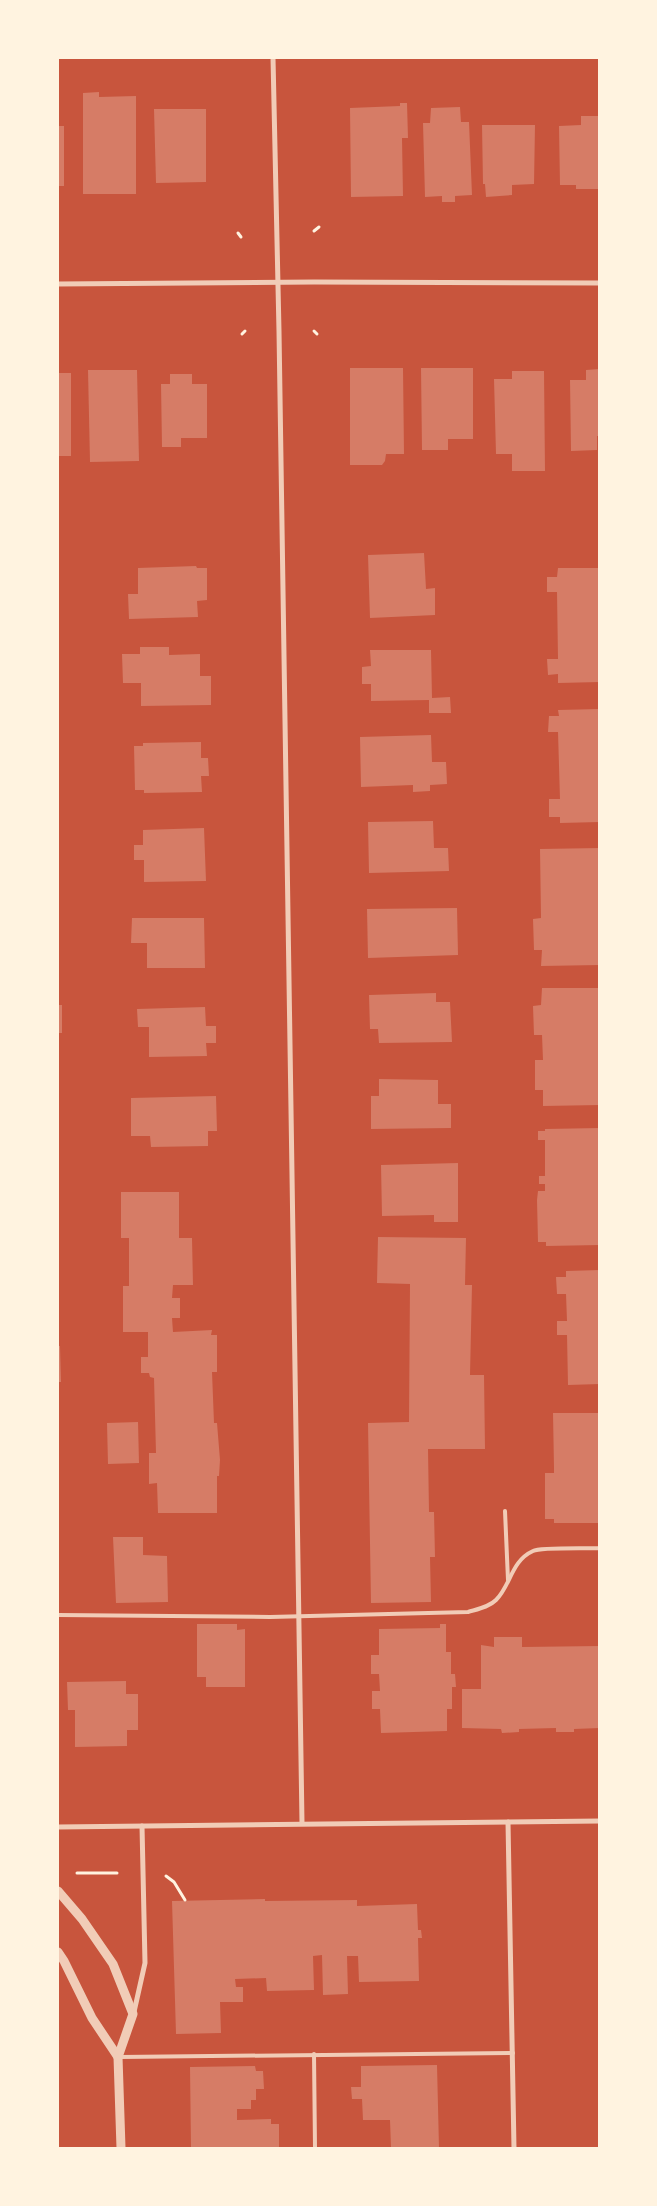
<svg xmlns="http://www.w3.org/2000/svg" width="657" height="2206" font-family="'Work Sans',sans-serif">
<rect width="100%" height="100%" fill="#c8553d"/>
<g fill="#d67c66">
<path d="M 99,92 L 99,97 L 136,96 L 136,194 L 83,194 L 83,93 Z"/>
<path d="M 400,103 L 407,103 L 408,138 L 402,138 L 403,196 L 351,197 L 350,108 L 400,106 Z"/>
<path d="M 460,107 L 461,122 L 469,122 L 472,195 L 455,196 L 455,202 L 442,202 L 442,196 L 425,197 L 423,123 L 430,123 L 431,108 Z"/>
<path d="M 154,109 L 206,109 L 206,182 L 156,183 Z"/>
<path d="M 581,116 L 599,116 L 600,189 L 576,189 L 576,185 L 560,185 L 559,126 L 581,125 Z"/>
<path d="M 482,125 L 535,125 L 534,184 L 512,185 L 512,195 L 486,197 L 485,184 L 483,184 Z"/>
<rect x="58" y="126" width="6" height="60"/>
<path d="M 350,368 L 403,368 L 404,454 L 386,454 L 385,461 L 382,465 L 350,465 Z"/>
<path d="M 421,368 L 473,368 L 473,439 L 448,439 L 448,450 L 422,450 Z"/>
<path d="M 600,369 L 600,436 L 597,436 L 597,450 L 571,451 L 570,380 L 586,380 L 586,370 Z"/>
<path d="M 88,370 L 137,370 L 139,461 L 90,462 Z"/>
<path d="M 512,371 L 544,371 L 545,471 L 512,471 L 512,454 L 496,454 L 494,379 L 512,379 Z"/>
<rect x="58" y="373" width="13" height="83"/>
<path d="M 170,374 L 192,374 L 192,384 L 207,384 L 207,438 L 181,438 L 181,447 L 162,447 L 161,384 L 170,384 Z"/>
<path d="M 424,553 L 426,589 L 435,588 L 435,615 L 370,618 L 368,555 Z"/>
<path d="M 196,566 L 197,568 L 207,568 L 207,600 L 197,601 L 198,617 L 129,619 L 128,594 L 138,594 L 138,568 Z"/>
<path d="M 558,568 L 600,568 L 600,682 L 558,683 L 558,674 L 548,675 L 547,659 L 558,659 L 557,592 L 547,592 L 547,577 L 557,577 Z"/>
<path d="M 140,647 L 169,647 L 169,655 L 200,654 L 200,676 L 211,676 L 211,705 L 141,706 L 141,683 L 123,683 L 122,654 L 140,654 Z"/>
<path d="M 370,650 L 431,650 L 432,698 L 450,697 L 451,713 L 429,713 L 429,700 L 371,701 L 371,684 L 362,684 L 362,667 L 371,666 Z"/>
<path d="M 600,709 L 600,822 L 560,823 L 560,817 L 549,817 L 549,799 L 560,799 L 558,732 L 548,732 L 549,716 L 559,716 L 558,710 Z"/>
<path d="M 431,735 L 432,762 L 446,762 L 447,784 L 430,785 L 430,791 L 413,792 L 413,785 L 361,787 L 360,737 Z"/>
<path d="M 201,742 L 201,758 L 208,758 L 209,776 L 201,776 L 202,792 L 144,793 L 144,790 L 135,790 L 134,746 L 143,746 L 143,743 Z"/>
<path d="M 433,821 L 434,848 L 448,848 L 449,871 L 369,873 L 368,822 Z"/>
<path d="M 204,828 L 206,881 L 144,882 L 144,860 L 134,860 L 134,845 L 143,845 L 143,830 Z"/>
<path d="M 600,848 L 600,965 L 541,966 L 542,950 L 534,950 L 533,919 L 541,918 L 540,849 Z"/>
<path d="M 457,908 L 458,955 L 368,958 L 367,909 Z"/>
<path d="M 132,918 L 204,918 L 205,968 L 147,968 L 147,943 L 131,943 Z"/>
<path d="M 542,988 L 600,988 L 600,1105 L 543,1106 L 543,1090 L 535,1090 L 535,1060 L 543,1060 L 542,1035 L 534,1035 L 533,1006 L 541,1005 Z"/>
<path d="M 436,993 L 436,1002 L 450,1002 L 452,1042 L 379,1043 L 378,1029 L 370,1029 L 369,995 Z"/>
<rect x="58" y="1005" width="4" height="28"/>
<path d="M 205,1007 L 206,1026 L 216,1026 L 216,1043 L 206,1043 L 207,1056 L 149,1057 L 149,1027 L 138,1027 L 137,1009 Z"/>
<path d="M 379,1079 L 438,1080 L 438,1104 L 451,1104 L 451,1128 L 371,1129 L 371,1096 L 379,1096 Z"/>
<path d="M 216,1096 L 217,1131 L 208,1131 L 208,1146 L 151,1147 L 150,1136 L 131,1136 L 131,1098 Z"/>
<path d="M 600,1128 L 600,1245 L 546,1246 L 546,1242 L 538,1242 L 537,1200 L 538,1191 L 545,1191 L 545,1184 L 539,1184 L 539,1176 L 545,1176 L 545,1140 L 538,1140 L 538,1131 L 545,1131 L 545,1129 Z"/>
<path d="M 458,1163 L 458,1222 L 434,1222 L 434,1215 L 382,1216 L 381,1165 Z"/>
<path d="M 121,1192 L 179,1192 L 179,1238 L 192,1238 L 193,1285 L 173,1285 L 172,1298 L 180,1298 L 180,1318 L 172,1318 L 173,1332 L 212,1330 L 211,1335 L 217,1335 L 217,1372 L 212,1372 L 214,1423 L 217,1423 L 220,1460 L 219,1476 L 217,1476 L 217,1513 L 158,1513 L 157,1483 L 149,1484 L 149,1453 L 156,1453 L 154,1378 L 150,1377 L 149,1373 L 141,1373 L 141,1357 L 148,1357 L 148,1332 L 123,1332 L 123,1286 L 129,1286 L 129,1238 L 121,1238 Z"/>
<path d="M 378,1237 L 466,1238 L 465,1285 L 472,1285 L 470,1375 L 484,1375 L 485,1449 L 428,1449 L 429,1512 L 434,1512 L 435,1557 L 430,1557 L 431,1602 L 371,1603 L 368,1423 L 409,1422 L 410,1284 L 377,1283 Z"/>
<path d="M 600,1270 L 600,1384 L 568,1385 L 567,1335 L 557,1335 L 557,1321 L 567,1321 L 566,1294 L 557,1294 L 556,1277 L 566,1277 L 566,1271 Z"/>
<path d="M 58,1346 L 60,1346 L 61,1382 L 58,1382 Z"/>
<path d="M 553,1413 L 600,1413 L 600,1523 L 554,1523 L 554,1519 L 545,1519 L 545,1473 L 554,1473 L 554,1468 Z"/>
<path d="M 138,1422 L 139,1463 L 108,1464 L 107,1423 Z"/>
<path d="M 113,1537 L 143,1537 L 143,1555 L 167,1556 L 168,1602 L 116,1603 Z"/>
<path d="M 197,1624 L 237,1624 L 237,1630 L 245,1629 L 245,1687 L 206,1687 L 206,1677 L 197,1677 Z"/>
<path d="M 440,1624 L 446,1624 L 446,1652 L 451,1652 L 451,1674 L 455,1674 L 456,1687 L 452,1687 L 452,1709 L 447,1709 L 447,1731 L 381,1733 L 380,1709 L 372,1709 L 372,1691 L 380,1691 L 379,1674 L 371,1674 L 371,1655 L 379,1655 L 379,1629 L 440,1628 Z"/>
<path d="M 494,1637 L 522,1637 L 522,1647 L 600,1646 L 600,1728 L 574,1729 L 574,1732 L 556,1732 L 556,1728 L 519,1729 L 519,1732 L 502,1733 L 501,1729 L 462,1728 L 462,1689 L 481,1689 L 481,1645 L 494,1647 Z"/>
<path d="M 126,1681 L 126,1694 L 138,1694 L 138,1730 L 127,1730 L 127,1746 L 75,1747 L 75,1710 L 68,1710 L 67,1682 Z"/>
<path d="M 265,1899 L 265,1901 L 357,1900 L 357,1906 L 417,1904 L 418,1930 L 421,1930 L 422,1938 L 418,1938 L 419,1981 L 359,1982 L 358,1956 L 347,1956 L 348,1994 L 323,1995 L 322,1955 L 313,1956 L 314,1990 L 267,1991 L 266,1978 L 235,1979 L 236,1987 L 243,1987 L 243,2002 L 220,2002 L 221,2033 L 176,2034 L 172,1901 Z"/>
<path d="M 437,2065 L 439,2148 L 391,2148 L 390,2120 L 363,2120 L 362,2099 L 352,2099 L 351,2087 L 361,2087 L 361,2066 Z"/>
<path d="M 255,2066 L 256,2071 L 263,2071 L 264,2089 L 256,2089 L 256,2100 L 251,2100 L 251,2109 L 237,2109 L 237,2120 L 271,2119 L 271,2124 L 279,2124 L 279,2148 L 191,2148 L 190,2067 Z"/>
</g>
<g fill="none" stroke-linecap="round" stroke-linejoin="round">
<g stroke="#fff3e0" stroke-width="3">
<path d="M 314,231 L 319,227"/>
<path d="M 238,233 L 241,237"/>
<path d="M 314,331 L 317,334"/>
<path d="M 242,334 L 245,331"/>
<path d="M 77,1873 L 117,1873"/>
<path d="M 166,1876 L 174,1882 L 185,1900"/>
</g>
<g stroke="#f1ccb7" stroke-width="4">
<path d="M 505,1511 L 508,1580"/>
<path d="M 58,1615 L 270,1617 L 468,1612 C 478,1609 489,1607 496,1600 C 511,1585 511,1561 533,1551 C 541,1547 588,1549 600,1548"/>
<path d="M 314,2054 L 315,2148"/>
<path d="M 120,2057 L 513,2053"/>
</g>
<g stroke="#f1ccb7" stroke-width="5">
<path d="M 273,58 L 279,331 L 302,1823"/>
<path d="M 58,284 L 314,282 L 600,283"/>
<path d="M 508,1822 L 514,2148"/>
<path d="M 58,1827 L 600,1821"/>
<path d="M 134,2012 L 145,1963 L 142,1826"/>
</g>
<g stroke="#f1ccb7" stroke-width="9">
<path d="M 58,1891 L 82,1919 L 113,1964 L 133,2014 L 118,2057 L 121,2148"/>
<path d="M 58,1952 L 64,1961 L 92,2018 L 118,2057"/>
</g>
</g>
<rect width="657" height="2206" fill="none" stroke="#fff3e0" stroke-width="118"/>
</svg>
